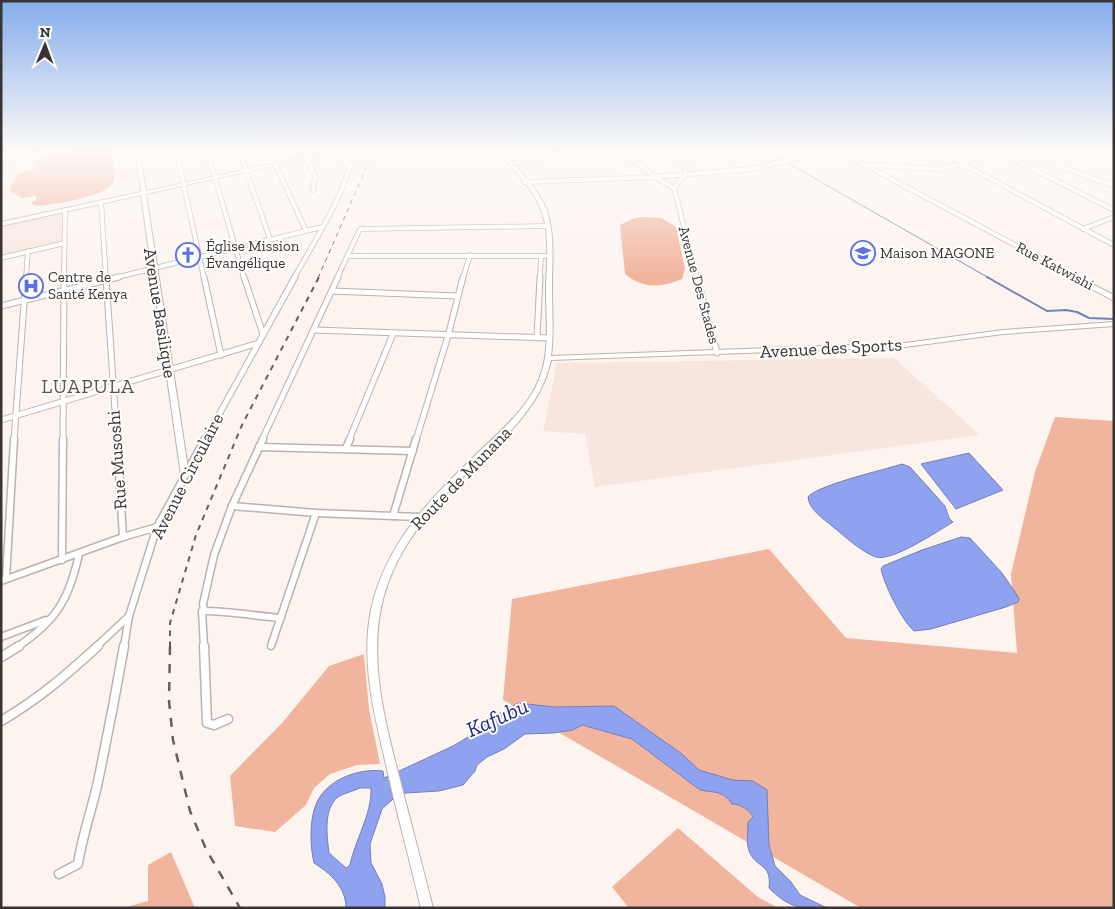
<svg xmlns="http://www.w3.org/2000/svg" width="1115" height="909" font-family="'Zilla Slab',serif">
<rect width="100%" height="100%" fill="#fdf4f0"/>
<g fill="#f8e5dd">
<path d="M 63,211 L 62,243 L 1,258 L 1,224 Z"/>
<path d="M 894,358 L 980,435 L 595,487 L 585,434 L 543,431 L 557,363 Z"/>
</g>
<g fill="#f1b49c">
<path d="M 77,150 L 108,150 L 111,153 C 112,161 116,172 114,180 C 111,197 54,204 38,206 L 30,203 L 36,200 L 36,196 L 22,198 L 10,191 C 12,175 22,171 37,168 L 37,165 L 31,164 L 39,158 L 49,155 Z"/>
<path d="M 642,217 L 661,218 L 676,227 L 685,269 L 682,279 C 661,288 643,289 625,274 L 620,225 L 632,219 Z"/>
<path d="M 1055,417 L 1114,421 L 1114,908 L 861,908 L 503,700 L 512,599 L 769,549 L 846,638 L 1017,653 L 1011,574 L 1035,472 Z"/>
<path d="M 364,654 L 369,709 L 380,764 L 357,765 L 330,774 L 314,788 L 306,805 L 275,832 L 235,826 L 230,776 L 283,722 L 329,666 Z"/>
<path d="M 678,828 L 758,897 L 778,908 L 629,908 L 612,887 Z"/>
<path d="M 171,852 L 195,908 L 123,908 L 148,901 L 148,865 Z"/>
</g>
<g fill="#8ea2ef" stroke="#7481b7" fill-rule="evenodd">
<path d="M 969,453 L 1003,490 L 956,509 L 921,464 Z"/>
<path d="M 902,464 L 910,467 L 945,506 L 949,518 L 953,522 C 938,531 892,562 876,557 C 863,553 843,535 832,526 C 823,518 809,510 808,497 C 817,485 884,470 902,464 Z"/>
<path d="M 961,537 L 970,538 L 1002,573 L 1017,595 L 1019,599 L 1018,602 L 1006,607 L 931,629 L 914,631 C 902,621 884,584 881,569 L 883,566 L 922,550 Z"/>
<path d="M 518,703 L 554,707 L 614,706 L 682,754 L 699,770 L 733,780 L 753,781 L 767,790 L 769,845 L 775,866 L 791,882 L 800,895 L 827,908 C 798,908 791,909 769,888 C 772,862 756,869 749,851 C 746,843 748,831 748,822 L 753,817 C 750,810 740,804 732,804 C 723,790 714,793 700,790 L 632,739 L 582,725 L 573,730 L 553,733 L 525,734 L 504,749 L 487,757 L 477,765 L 475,771 L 463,785 L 439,791 L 406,793 L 393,799 L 382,809 L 370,844 L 371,863 L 382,884 L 385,897 L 385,908 L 346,908 C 346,887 330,873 314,863 C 310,846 309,819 317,802 C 328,779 359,768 383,771 L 384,778 L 453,746 L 468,737 L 484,722 ZM 360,788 L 371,788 C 372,814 355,840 350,865 L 346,868 L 329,853 C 327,836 323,809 338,797 C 344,793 354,791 360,788 Z"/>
</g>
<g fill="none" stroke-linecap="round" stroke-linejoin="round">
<path stroke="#7481b7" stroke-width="1" d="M 765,150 L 989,278"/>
<path stroke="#7481b7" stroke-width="2" d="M 987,277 L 1047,311 L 1066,310 L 1077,312 L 1089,318 L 1114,319"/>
<defs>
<g id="street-far3">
<path d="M 176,150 L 204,278"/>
<path d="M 207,150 L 244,278"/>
<path d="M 239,150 L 270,239"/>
<path d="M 269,150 L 306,231"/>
<path d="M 302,150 L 315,176 L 313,190"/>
<path d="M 622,150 L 655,177 L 674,188"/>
<path d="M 665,150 L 686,166 L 685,174 L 674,188"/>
<path d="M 837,150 L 1077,278"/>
<path d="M 937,150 L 1114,245"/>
<path d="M 995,150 L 1114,210"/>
<path d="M 1017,150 L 1114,186"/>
<path d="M 1098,150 L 1114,157"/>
<path d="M 340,151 L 350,169"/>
<path d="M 1,160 L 54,150"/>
<path d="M 512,164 L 570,150"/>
<path d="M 870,165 L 941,169 L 998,152"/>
<path d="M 524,182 L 655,177 L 751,169 L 833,150"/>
<path d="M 674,188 L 697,278"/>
<path d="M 101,202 L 106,278"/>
<path d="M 1083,229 L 1114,217"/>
<path d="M 348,256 L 549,256"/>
<path d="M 1,258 L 65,243"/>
<path d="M 26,278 L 28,251"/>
<path d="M 64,278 L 65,210"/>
<path d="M 114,278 L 322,227"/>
<path d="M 294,278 C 317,237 344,196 355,150"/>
<path d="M 337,278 L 360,229 L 547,226"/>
<path d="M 463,278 L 470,255"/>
<path d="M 540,278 L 541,256"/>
</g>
<g id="street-far2">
<path d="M 106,277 L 117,440"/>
<path d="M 204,277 L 221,355"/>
<path d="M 244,277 L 263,334"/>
<path d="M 697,277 L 717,353"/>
<path d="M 1074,277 L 1114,298"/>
<path d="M 332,291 L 457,296"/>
<path d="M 1,306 L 119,277"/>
<path d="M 314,330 L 549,338"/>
<path d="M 537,338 L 540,277"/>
<path d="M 1,420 L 259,343"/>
<path d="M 14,440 L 26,277"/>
<path d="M 63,440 L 64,277"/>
<path d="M 205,440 L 295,277"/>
<path d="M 262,440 L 338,277"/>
<path d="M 349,440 L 393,334"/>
<path d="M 416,440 L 448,336 L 463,277"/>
</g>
<g id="street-far1">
<path d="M 117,439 L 123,537"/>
<path d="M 263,439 L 232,506 L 214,555 L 203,604 L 204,611 C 228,611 256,616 281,618"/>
<path d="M 259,447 L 413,451"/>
<path d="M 346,448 L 350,439"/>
<path d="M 232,506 L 316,513 L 419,517"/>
<path d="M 393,516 L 416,439"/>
<path d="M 62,560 L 63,439"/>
<path d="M 6,579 L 14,439"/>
<path d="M 1,581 L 123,537 L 157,527"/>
<path d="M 202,611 L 204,647"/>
<path d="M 1,637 L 46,620"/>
<path d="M 271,646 L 316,513"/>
<path d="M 17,647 C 56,621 69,600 79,554"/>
<path d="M 96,647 L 129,616"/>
<path d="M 124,647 L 129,616 L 157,527 L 205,439"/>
</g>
<g id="street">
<path d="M 204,646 L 207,723 L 214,725 L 228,719"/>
<path d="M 1,657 L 19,646"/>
<path d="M 1,721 C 40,698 65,676 98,646"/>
<path d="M 59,874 L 78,864 C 82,837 91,812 97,786 C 107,739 116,692 124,646"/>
</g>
<g id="secondary">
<path d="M 135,150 L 139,150 L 146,191 L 336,150 L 344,150 L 146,194 L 189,475 L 188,477 L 182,477 L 181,475 L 141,195 L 1,226 L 1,222 L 141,192 Z"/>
<path d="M 496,150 L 500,150 C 517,168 538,187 547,211 C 555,235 552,262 552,287 C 552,310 554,333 551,356 L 905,343 L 1003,330 L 1114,322 L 1114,326 L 1003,334 L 905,347 L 551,360 C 540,413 492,448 456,484 C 428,513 402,544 388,583 C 365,646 383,714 399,776 C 410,820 422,864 433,908 L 421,908 C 409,857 395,807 384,756 C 373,709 361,659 371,610 C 386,540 435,494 485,446 C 507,425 531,404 541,374 C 550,347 546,318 546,290 C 546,264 551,235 541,210 C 533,187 511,168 496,150 Z"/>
</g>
</defs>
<use href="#street-far3" stroke="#bdb2ad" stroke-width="5.5"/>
<use href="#street-far2" stroke="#bdb2ad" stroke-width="7"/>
<use href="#street-far1" stroke="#bdb2ad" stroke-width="9"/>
<use href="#street" stroke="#bdb2ad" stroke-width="11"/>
<use href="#secondary" stroke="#bdb2ad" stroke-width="2"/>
<use href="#street-far3" stroke="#fff" stroke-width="4"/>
<use href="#street-far2" stroke="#fff" stroke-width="5"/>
<use href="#street-far1" stroke="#fff" stroke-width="6"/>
<use href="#street" stroke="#fff" stroke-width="8"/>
<use href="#secondary" fill="#fff" fill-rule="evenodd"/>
<path stroke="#655f5d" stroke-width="1" stroke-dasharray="4.5 4.5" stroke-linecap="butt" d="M 318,278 L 374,150"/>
<path stroke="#655f5d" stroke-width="2" stroke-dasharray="5.5 5.5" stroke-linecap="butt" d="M 170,647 L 170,623 L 196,535 L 242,425 L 319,277"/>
<path stroke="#655f5d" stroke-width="2.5" stroke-dasharray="9 9" stroke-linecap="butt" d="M 170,646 L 169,701 L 173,740 L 190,811 L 206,849 L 240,908"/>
</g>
<linearGradient id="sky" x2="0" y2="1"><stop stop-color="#84adeb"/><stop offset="0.54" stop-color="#fefaf8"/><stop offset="1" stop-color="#fefaf8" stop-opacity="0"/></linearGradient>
<rect width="1115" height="277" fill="url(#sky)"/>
<defs>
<symbol id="school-ring" viewBox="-11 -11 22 22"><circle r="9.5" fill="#fff" stroke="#5c70e7" stroke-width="1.5"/><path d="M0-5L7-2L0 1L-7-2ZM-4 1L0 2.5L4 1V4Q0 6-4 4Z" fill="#5c70e7"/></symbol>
<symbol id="church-ring" viewBox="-11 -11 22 22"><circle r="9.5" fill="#fff" stroke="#5c70e7" stroke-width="1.5"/><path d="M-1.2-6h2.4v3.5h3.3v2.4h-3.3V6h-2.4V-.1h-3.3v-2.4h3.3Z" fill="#5c70e7"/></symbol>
<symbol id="hospital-ring" viewBox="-11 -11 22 22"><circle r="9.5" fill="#fff" stroke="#5c70e7" stroke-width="1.5"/><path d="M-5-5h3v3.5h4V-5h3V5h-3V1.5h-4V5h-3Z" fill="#5c70e7"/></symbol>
</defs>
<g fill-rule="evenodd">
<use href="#school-ring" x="849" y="239" width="28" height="28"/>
<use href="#church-ring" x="174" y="241" width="28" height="28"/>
<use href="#hospital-ring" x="17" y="272" width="28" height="28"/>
</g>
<g text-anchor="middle" stroke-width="4" stroke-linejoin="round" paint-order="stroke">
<g font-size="15" fill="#393433" stroke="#fff" text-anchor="start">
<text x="206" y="251">Église Mission<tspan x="206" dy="17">Évangélique</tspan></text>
<text x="880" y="258">Maison MAGONE</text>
<text x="48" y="282">Centre de<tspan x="48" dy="17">Santé Kenya</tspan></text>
</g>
<g font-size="15" fill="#393433" stroke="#fff">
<text transform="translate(1055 266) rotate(28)" y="5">Rue Katwishi</text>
<text transform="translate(699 285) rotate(75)" y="5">Avenue Des Stades</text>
</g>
<g font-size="18" fill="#393433" stroke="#fff">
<text transform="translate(160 313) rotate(81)" y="6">Avenue Basilique</text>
<text transform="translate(831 348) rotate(-3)" y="6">Avenue des Sports</text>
<text transform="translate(117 460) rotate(-94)" y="6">Rue Musoshi</text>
<text transform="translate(187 476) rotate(-63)" y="6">Avenue Circulaire</text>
<text transform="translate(461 478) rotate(-46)" y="6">Route de Munana</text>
</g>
<g font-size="20" letter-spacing="1" fill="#5b524e" stroke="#fff">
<text x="88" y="393">LUAPULA</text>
</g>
<g font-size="22" font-style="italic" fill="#222880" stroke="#fff">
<text transform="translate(497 717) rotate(-24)" y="8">Kafubu</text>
</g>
</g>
<rect width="1115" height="909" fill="none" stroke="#393433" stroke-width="5"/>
<g transform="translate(45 45) rotate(1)" stroke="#ffffff" stroke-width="4" paint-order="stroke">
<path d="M0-4L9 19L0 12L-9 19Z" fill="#393433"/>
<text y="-8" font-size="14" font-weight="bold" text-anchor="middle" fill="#393433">N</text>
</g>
</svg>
